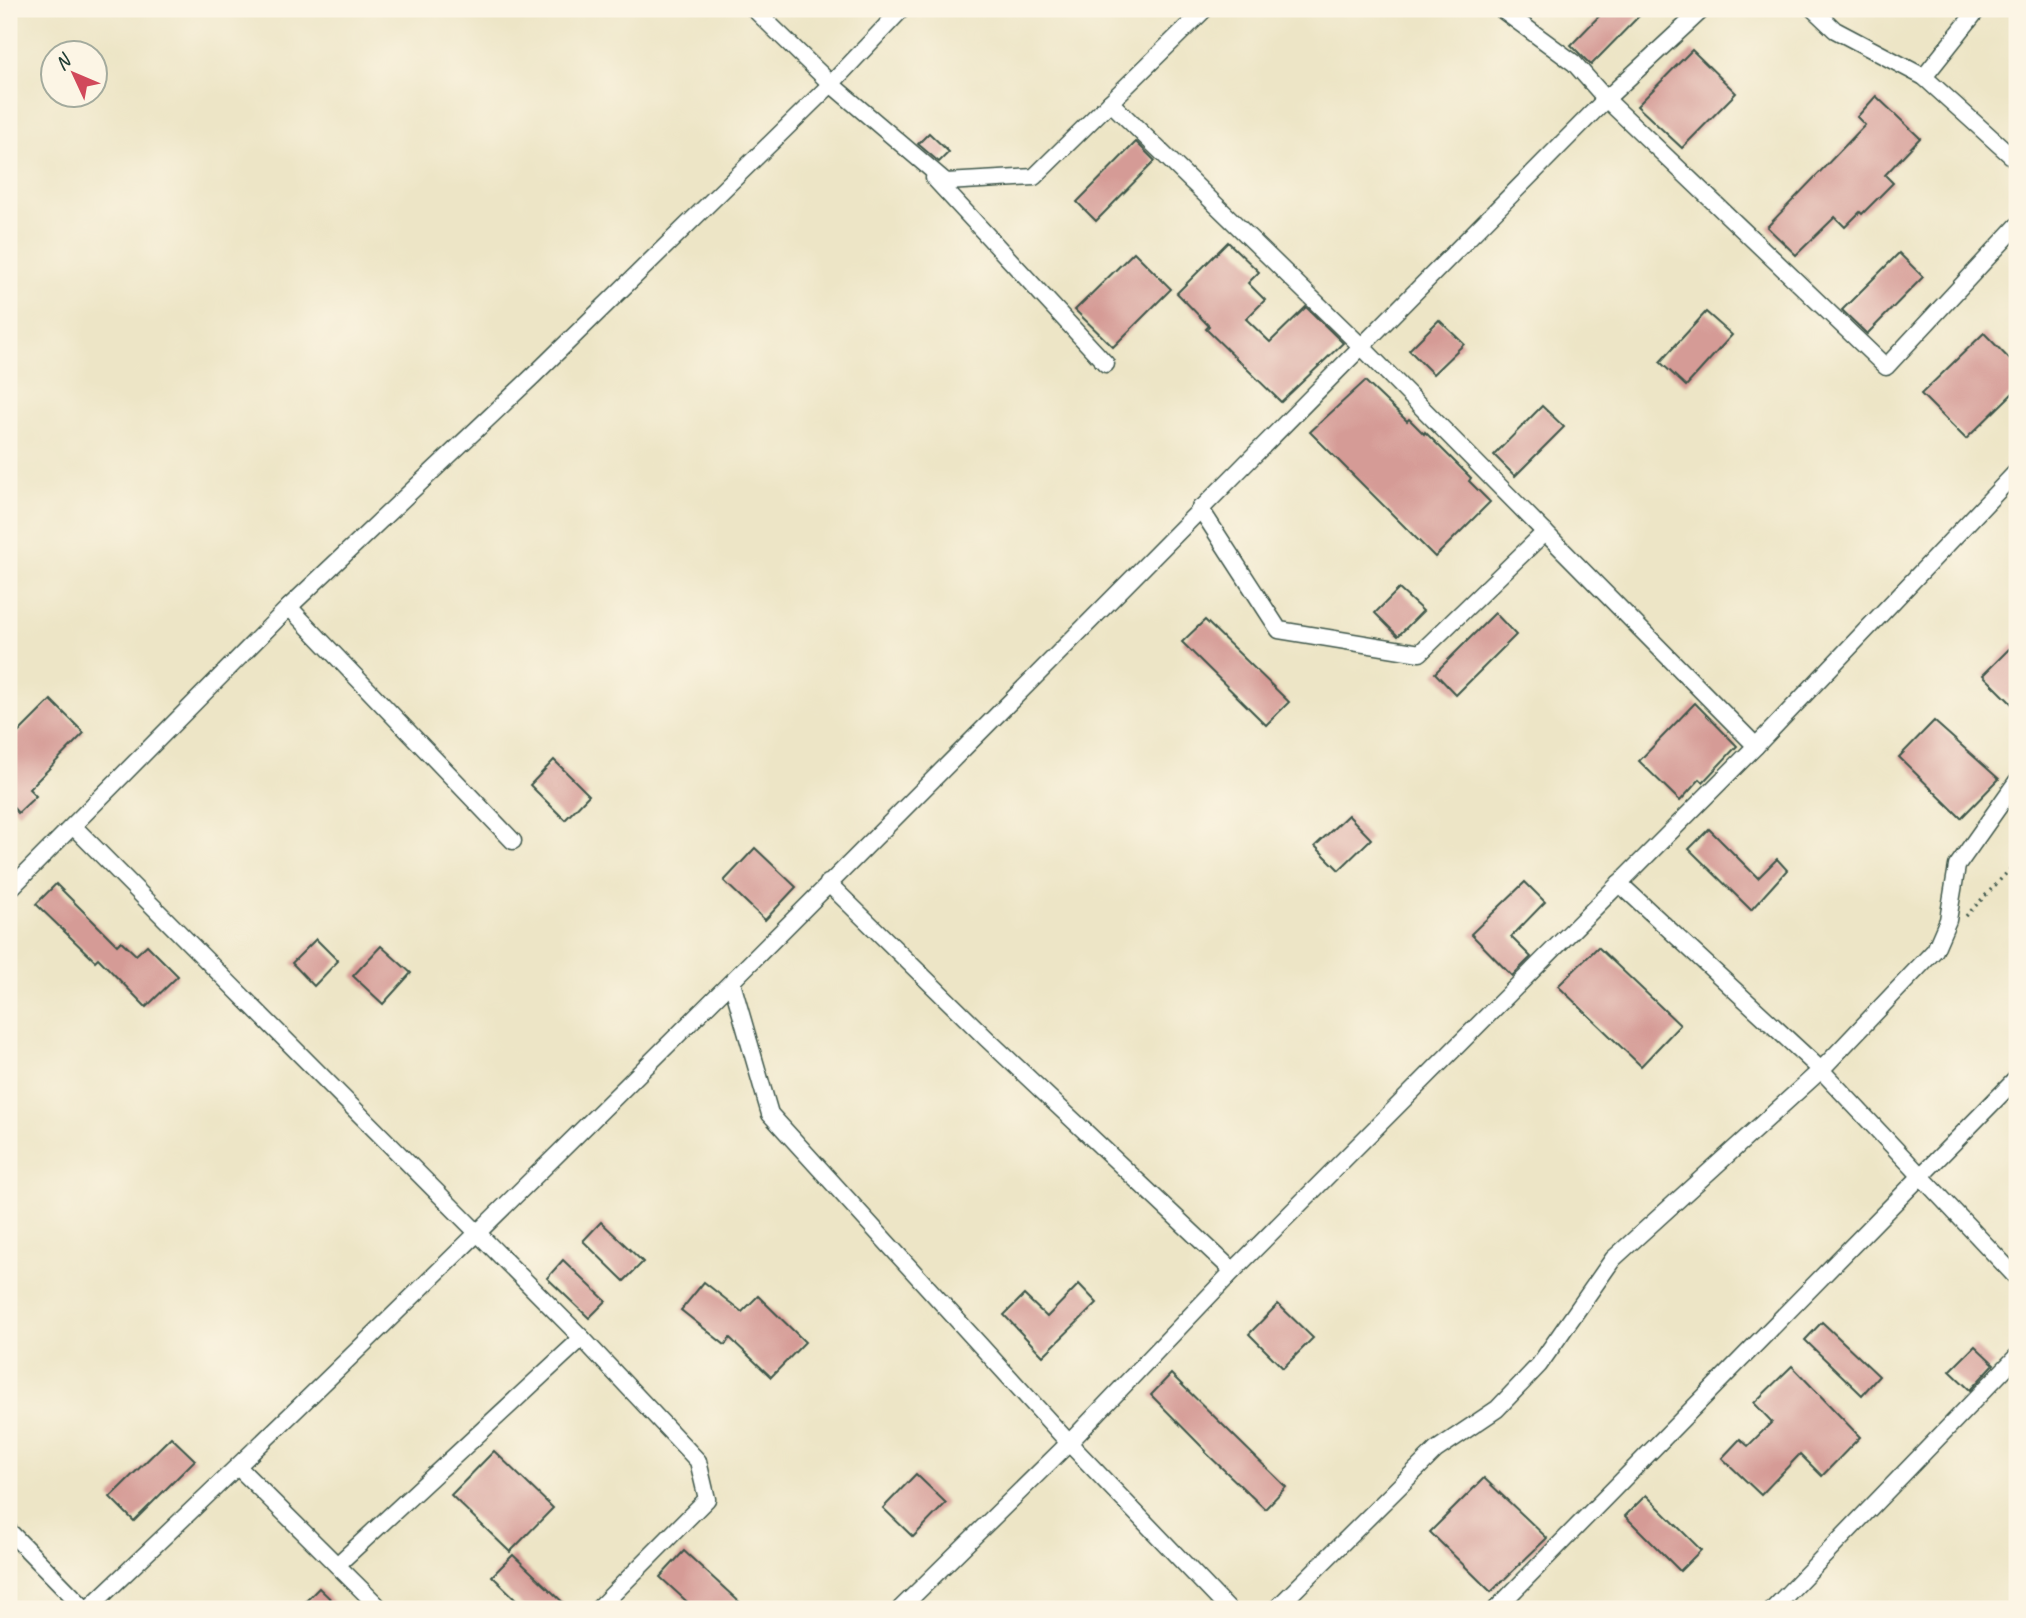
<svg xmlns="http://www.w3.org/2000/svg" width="2026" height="1618" font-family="Caveat,sans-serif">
<rect width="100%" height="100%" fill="#fcf5e5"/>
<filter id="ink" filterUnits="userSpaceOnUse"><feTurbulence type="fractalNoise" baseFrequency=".0143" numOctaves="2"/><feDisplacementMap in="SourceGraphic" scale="14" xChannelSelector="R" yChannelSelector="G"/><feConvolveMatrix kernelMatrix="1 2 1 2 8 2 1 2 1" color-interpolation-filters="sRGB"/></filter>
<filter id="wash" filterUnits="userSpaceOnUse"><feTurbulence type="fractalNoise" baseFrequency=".00686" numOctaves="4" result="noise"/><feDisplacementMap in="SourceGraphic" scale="28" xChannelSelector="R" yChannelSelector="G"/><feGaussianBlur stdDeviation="1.57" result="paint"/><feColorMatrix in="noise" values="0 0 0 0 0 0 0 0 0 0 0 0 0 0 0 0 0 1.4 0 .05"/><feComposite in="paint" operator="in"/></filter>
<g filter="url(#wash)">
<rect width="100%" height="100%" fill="#ede5c6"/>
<g id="blocks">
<g fill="#d59b96">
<path d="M 1606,9 L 1646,9 L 1591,65 L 1571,45 Z"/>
<path d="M 1692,50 L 1736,93 L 1682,148 L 1637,106 Z"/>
<path d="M 1876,96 L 1920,138 L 1885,175 L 1893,183 L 1862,214 L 1860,212 L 1845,227 L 1835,217 L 1796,255 L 1767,227 L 1865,125 L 1857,117 Z"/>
<path d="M 929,133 L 949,152 L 939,162 L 918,144 Z"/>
<path d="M 1136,142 L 1155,161 L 1096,221 L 1077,202 Z"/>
<path d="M 1228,242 L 1259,272 L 1248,283 L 1265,300 L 1246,319 L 1270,342 L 1306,307 L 1343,343 L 1281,402 L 1206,329 L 1209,326 L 1177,293 Z"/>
<path d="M 1134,252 L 1171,289 L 1113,347 L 1075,310 Z"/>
<path d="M 1899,253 L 1923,277 L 1867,334 L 1842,310 Z"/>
<path d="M 1706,312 L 1732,335 L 1686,386 L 1660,362 Z"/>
<path d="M 1439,320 L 1464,344 L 1433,374 L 1409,350 Z"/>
<path d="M 1984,333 L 2017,367 L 2017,389 L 1966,439 L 1921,394 Z"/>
<path d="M 1365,381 L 1407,421 L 1409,419 L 1424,434 L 1425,432 L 1471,478 L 1469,481 L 1490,502 L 1435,557 L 1310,432 Z"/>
<path d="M 1542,406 L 1564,427 L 1515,476 L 1494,455 Z"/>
<path d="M 1399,589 L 1423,611 L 1398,636 L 1375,613 Z"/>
<path d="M 1495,613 L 1516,635 L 1456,695 L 1435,673 Z"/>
<path d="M 1205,620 L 1289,702 L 1266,725 L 1182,642 Z"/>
<path d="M 2017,641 L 2017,709 L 1983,675 Z"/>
<path d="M 51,700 L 84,733 L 29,789 L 36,796 L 18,813 L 9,803 L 9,742 Z"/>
<path d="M 1695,703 L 1737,746 L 1703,782 L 1700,779 L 1680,801 L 1639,761 Z"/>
<path d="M 1934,721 L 1999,779 L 1961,818 L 1899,757 Z"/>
<path d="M 554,760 L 589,795 L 565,820 L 530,785 Z"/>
<path d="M 1348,815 L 1371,839 L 1339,870 L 1315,846 Z"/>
<path d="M 1709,829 L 1758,878 L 1777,859 L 1787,870 L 1751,910 L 1689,849 Z"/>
<path d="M 755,848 L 796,887 L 765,920 L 724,881 Z"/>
<path d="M 1525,882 L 1545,902 L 1511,937 L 1531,957 L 1512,976 L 1471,934 Z"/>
<path d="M 56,884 L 117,945 L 121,941 L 136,955 L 147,945 L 178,976 L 146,1007 L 98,958 L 95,961 L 36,904 Z"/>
<path d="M 316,939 L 338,961 L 314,986 L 292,963 Z"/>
<path d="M 381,946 L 411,973 L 383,1004 L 353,976 Z"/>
<path d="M 1598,947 L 1680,1025 L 1641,1066 L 1558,986 Z"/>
<path d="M 601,1222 L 643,1262 L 624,1281 L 583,1241 Z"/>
<path d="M 563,1260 L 606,1301 L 589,1318 L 547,1278 Z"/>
<path d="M 704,1282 L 742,1312 L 758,1296 L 805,1342 L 771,1377 L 730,1338 L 725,1345 L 681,1310 Z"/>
<path d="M 1079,1284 L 1097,1303 L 1043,1356 L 1004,1315 L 1024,1295 L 1047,1317 Z"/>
<path d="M 1278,1304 L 1313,1338 L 1283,1368 L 1249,1334 Z"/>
<path d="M 1822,1322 L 1879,1376 L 1862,1395 L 1805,1340 Z"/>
<path d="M 1975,1346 L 1994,1364 L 1970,1390 L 1950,1371 Z"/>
<path d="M 1792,1366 L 1860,1437 L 1822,1476 L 1800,1454 L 1761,1495 L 1722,1458 L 1740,1439 L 1748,1446 L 1772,1422 L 1754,1403 Z"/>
<path d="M 1171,1374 L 1286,1487 L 1265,1509 L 1205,1452 L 1206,1451 L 1151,1395 Z"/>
<path d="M 171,1437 L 195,1460 L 134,1521 L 110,1497 Z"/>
<path d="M 494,1451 L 553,1508 L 510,1552 L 451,1495 Z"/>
<path d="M 916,1474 L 946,1503 L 913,1537 L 883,1508 Z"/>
<path d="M 1484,1478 L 1547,1538 L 1491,1592 L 1430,1532 Z"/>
<path d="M 1646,1495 L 1701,1550 L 1680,1571 L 1625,1516 Z"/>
<path d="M 684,1551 L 747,1609 L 695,1609 L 660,1577 Z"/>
<path d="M 513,1555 L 570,1609 L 526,1609 L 492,1576 Z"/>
<path d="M 319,1588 L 341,1609 L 298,1609 Z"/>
</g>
</g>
</g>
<g filter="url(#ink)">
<use href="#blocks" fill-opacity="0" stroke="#3e564a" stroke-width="2"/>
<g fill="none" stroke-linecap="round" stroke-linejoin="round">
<defs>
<g id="street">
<path d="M 754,9 L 831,84 L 946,182 L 1034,177 L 1205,9"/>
<path d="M 1501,9 L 1574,63 L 1606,99 L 1886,367 L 2017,226"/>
<path d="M 1813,9 L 1835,30 L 1924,77 L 2017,161"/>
<path d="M 1924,77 L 1978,9"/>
<path d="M 1110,102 L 1361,346 L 1756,746"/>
<path d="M 934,178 L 1106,364"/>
<path d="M 1200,508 L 1279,630 L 1420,653 L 1545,532"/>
<path d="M 289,607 L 513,841"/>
<path d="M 73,826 L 582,1338 L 698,1461 L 707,1499 L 598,1609"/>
<path d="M 828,883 L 987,1039 L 1233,1271"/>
<path d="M 1619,883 L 1821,1070 L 2017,1278"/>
<path d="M 9,890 L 289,607 L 533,376 L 831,84 L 902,9"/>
<path d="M 732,983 L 770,1114 L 1069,1443 L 1228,1609"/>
<path d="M 238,1467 L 381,1609"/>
<path d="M 9,1531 L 85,1609"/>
<path d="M 337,1565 L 582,1338"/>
<path d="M 88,1609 C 606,1118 1104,606 1606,99 L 1703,9"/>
<path d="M 900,1609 L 1069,1443 L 1233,1271 L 1756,746 L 2017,471"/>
<path d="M 1276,1609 L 1436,1450 L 1497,1409 L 1539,1365 L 1613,1259 L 1821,1070 L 1935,950 L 1948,920 L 1957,866 L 2017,781"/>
<path d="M 1496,1609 L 2017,1078"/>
<path d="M 1773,1609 L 2017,1356"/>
</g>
</defs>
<use href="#street" stroke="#3e564a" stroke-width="19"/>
<path stroke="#3e564a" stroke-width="3.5" stroke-dasharray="2 5" stroke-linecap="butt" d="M 1966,916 L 2017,862"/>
<use href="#street" stroke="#fff" stroke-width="16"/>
</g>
</g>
<rect width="2026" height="1618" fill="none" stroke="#fcf5e5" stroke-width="35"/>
<g transform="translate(74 74) rotate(314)"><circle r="33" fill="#fcf5e5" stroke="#a4ab9e" stroke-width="2"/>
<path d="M0-5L12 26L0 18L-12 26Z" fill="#d1495b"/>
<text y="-10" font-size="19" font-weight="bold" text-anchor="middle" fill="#1f3d34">N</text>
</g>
</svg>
